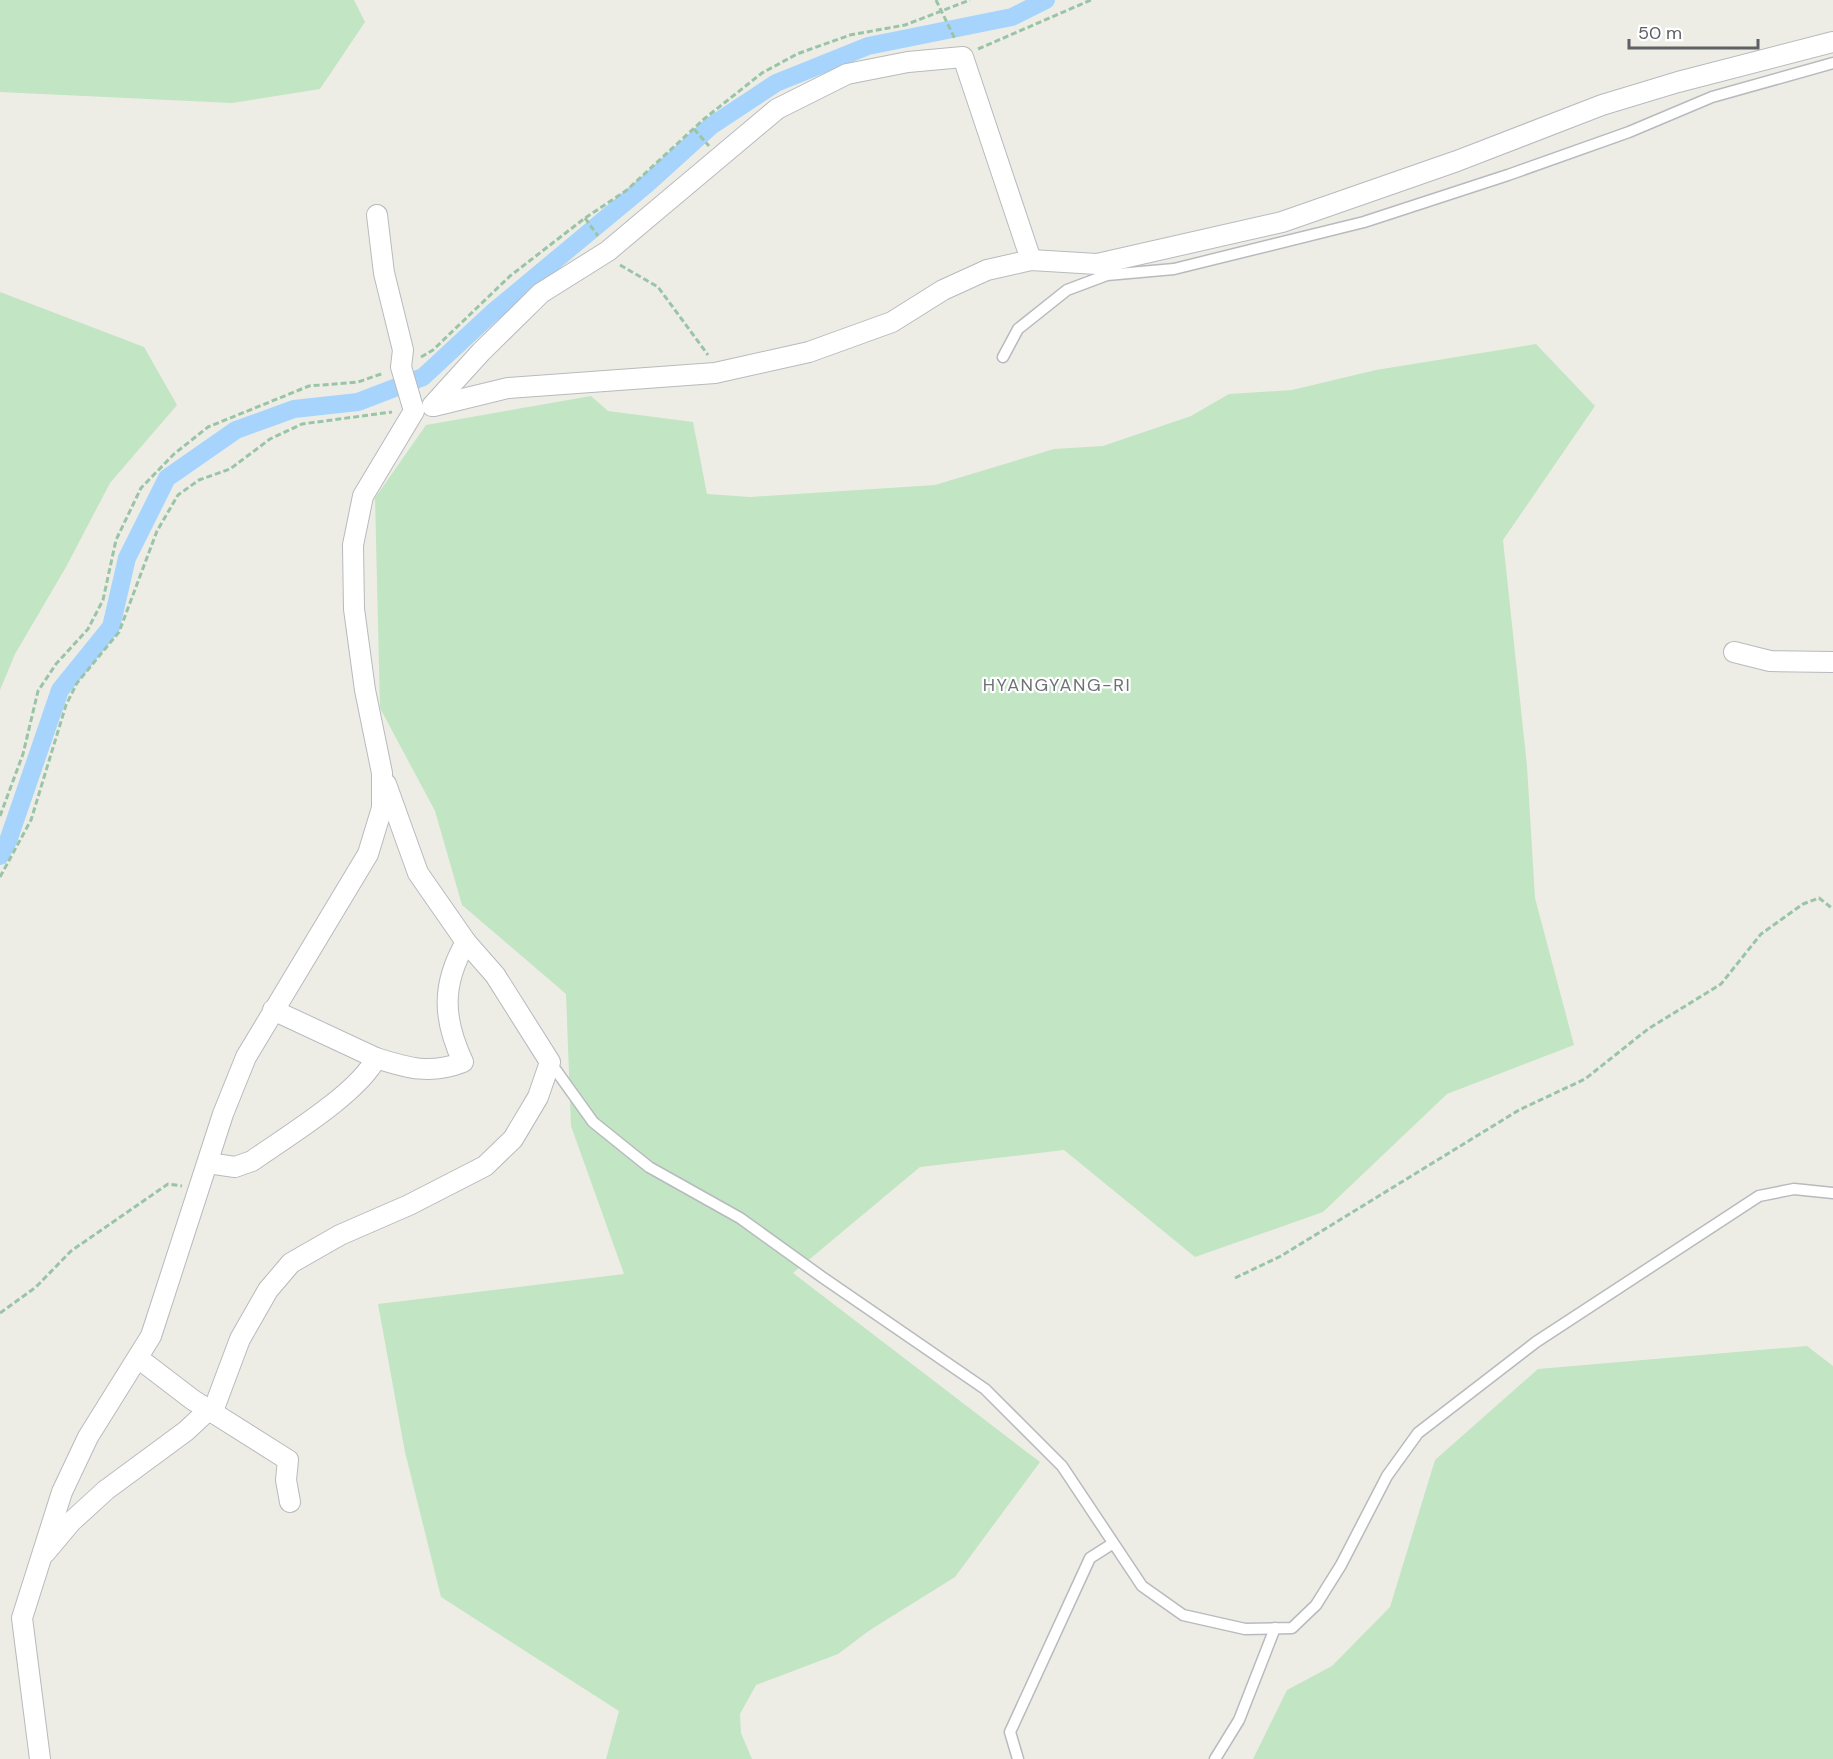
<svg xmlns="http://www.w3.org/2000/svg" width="1833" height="1759" font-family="'DM Sans',sans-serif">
<rect width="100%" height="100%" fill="#eeede5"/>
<g fill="#c2e5c3">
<path d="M 0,0 L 354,0 L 365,22 L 320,89 L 232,103 L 0,92 Z"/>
<path d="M 0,292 L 144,347 L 177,405 L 110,483 L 66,567 L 15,654 L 0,690 Z"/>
<path d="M 1536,344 L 1595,406 L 1503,540 L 1527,766 L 1535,898 L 1574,1045 L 1447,1094 L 1323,1212 L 1195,1257 L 1064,1150 L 920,1167 L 793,1273 L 1040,1462 L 955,1577 L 870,1630 L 838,1654 L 756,1685 L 740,1714 L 741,1733 L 752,1759 L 606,1759 L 619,1711 L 441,1597 L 405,1452 L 378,1304 L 624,1274 L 571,1126 L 566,994 L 462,905 L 435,811 L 380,708 L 375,498 L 426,425 L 591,396 L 608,411 L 693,422 L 707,494 L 750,497 L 935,485 L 1054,449 L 1103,446 L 1191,416 L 1229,394 L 1292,390 L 1376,370 Z"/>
<path d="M 1807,1346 L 1833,1366 L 1833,1759 L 1253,1759 L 1287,1690 L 1332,1666 L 1390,1607 L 1435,1460 L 1538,1369 Z"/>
</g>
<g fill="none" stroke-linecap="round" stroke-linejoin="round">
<path stroke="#a7d4fc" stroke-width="18" d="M 0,856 L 8,841 L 60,690 L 111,627 L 127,558 L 167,478 L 236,430 L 294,409 L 358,402 L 423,377 L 492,313 L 647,184 L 711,126 L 776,83 L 868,46 L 1012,17 L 1046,0"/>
<defs>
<g id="lane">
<path d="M 1003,357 L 1018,329 L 1067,290 L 1107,275 L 1174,269 L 1364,222 L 1508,175 L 1629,132 L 1712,97 L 1833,63"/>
<path d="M 550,1062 L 593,1122 L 649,1167 L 740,1218 L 822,1277 L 985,1389 L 1062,1466 L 1142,1586 L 1183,1615 L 1245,1629 L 1292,1628 L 1316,1605 L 1341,1565 L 1387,1476 L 1418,1433 L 1536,1342 L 1759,1196 L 1794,1189 L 1833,1193"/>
<path d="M 1018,1759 L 1010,1732 L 1090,1558 L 1112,1544"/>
<path d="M 1215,1759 L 1239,1720 L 1275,1628"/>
</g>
<g id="street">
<path d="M 432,406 L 481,352 L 541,293 L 608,251 L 777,109 L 847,74 L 908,62 L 963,57 L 1031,260"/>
<path d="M 434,406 L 508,388 L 715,373 L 809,352 L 892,322 L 943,290 L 987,270 L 1031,260 L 1097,264 L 1282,222 L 1457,161 L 1602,105 L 1678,82 L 1833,42"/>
<path d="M 1734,652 L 1770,661 L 1833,662"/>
<path d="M 376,1058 C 408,1068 430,1075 463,1062 C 443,1019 441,985 466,942"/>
<path d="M 208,1163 L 235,1167 L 252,1161 C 286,1137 359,1093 376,1058 L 273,1010"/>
<path d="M 138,1358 L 193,1400 L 288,1460 L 286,1480 L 290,1502"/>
<path d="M 45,1553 L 71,1522 L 106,1490 L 186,1431 L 216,1403 L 240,1339 L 268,1290 L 291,1263 L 340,1235 L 409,1205 L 485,1166 L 513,1139 L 538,1097 L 550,1062 L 495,975 L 466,942 L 418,873 L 386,784"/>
<path d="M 40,1759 L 22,1618 L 62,1492 L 88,1437 L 151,1336 L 223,1114 L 246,1057 L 368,854 L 382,808 L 382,773 L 365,690 L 354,609 L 353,545 L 363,496 L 414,411 L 401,367 L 403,350 L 384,273 L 377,215"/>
</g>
</defs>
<use href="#lane" stroke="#b7babe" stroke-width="13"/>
<use href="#street" stroke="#b7babe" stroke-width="22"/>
<g stroke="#9ac4a7" stroke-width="3" stroke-dasharray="6 3" stroke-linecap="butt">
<path d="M 936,0 L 955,39"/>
<path d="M 978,49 L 1091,0"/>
<path d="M 694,129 L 709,146"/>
<path d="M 585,218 L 598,236"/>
<path d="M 620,265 L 658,287 L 708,355"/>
<path d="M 421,357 L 433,350 L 510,276 L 585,218 L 627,190 L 704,119 L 762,73 L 797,54 L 850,35 L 905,25 L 970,0"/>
<path d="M 0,816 L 23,754 L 38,691 L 56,664 L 88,629 L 103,600 L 116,540 L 141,488 L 174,454 L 208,427 L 309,386 L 358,382 L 384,373"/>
<path d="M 0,877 L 31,820 L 66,705 L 77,683 L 119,632 L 157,531 L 178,495 L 199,480 L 230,469 L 270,439 L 302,424 L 392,412"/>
<path d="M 1235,1278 L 1281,1256 L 1519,1110 L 1585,1079 L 1648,1029 L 1721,984 L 1761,934 L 1803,904 L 1819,898 L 1833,909"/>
<path d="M 0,1313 L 36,1287 L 71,1251 L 168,1184 L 182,1186"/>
</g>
<use href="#lane" stroke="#fff" stroke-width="10"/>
<use href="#street" stroke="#fff" stroke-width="20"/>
</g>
<g text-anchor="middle" stroke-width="4.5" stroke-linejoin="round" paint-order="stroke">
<g font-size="18" letter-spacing="1.5" fill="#6e7277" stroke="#fff">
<text x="1057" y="691">HYANGYANG-RI</text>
</g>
</g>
<path d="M1629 39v9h129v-9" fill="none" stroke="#5d6065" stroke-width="3"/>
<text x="1638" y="39" font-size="18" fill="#5d6065" stroke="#ffffff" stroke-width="4.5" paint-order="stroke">50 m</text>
</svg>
